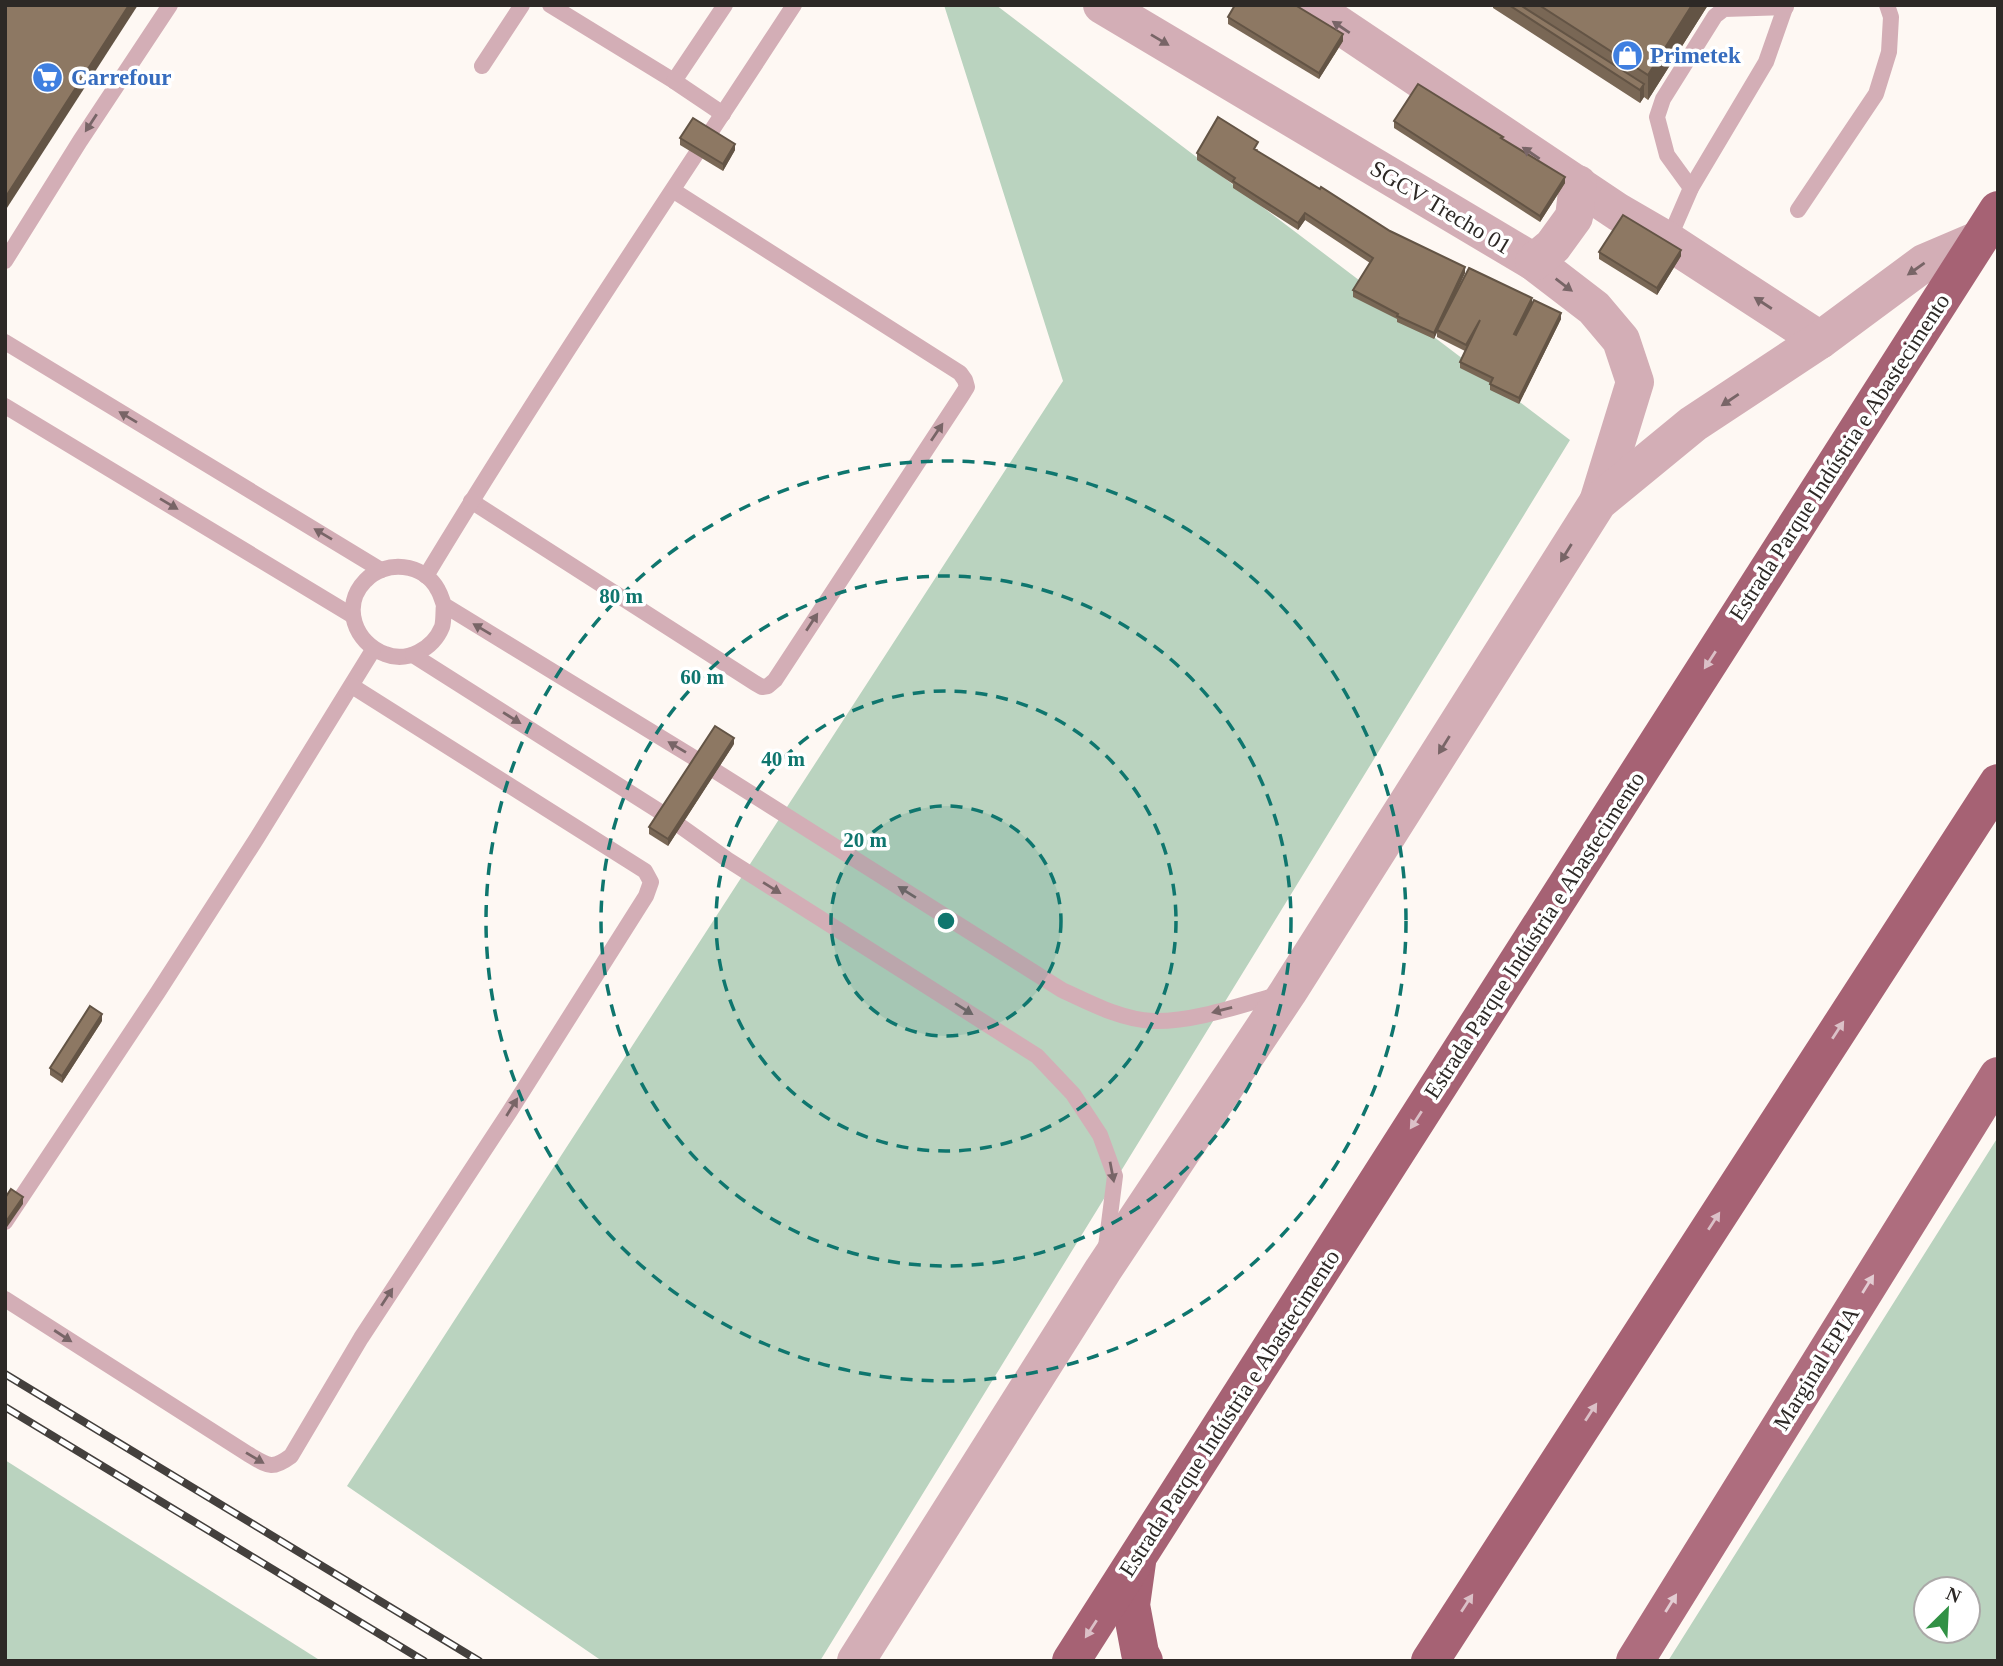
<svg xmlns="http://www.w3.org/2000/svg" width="2003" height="1666" font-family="Georgia,serif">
<rect width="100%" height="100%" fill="#fef8f3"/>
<g fill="#bad3bf" fill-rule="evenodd">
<path d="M 944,5 L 996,5 L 1570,440 L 820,1661 L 602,1661 L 347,1486 L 1063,381 Z"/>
<path d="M 1998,1137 L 1998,1661 L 1668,1661 ZM 1926,1589 L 1968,1589 L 1968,1631 L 1926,1631 Z"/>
<path d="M 5,1460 L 321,1661 L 5,1661 Z"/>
</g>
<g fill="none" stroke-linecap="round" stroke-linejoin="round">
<g stroke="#d3aeb6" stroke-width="16">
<path d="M 550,5 L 674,81 L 723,114"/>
<path d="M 482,66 L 522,5"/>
<path d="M 674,81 L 725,5"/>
<path d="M 1691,188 L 1667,155 L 1657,117 L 1663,99 L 1715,16 L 1724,9 L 1786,7"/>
<path d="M 1798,210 L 1876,94 L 1889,52 L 1891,17 L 1887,5"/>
<path d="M 1668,241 L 1691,188 L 1766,62 L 1786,5"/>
<path d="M 5,261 L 80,141 L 170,5"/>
<path d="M 5,342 L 381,570"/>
<path d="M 5,406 L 353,616"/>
<path d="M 471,501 L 755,683 L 762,687 L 768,686 L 775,680 L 962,395 L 967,387 L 965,380 L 960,373 L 674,191"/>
<path d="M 426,576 C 543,382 670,195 794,5"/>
<path d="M 444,605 C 443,612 444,621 442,627 C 433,649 407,663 385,654 C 355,643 341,606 365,581 C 385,559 424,563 438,590 C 441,595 442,600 444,605 L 701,762 L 1062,990 C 1090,1003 1122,1020 1153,1021 C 1194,1022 1241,1005 1280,994"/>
<path d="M 413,655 L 662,813 L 728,860 L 1037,1056 L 1073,1094 L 1100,1135 L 1115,1176 L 1106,1247"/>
<path d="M 5,1222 L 158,992 L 257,838 L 373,650"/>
<path d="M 5,1299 L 248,1454 C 267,1465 271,1471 291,1456 L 361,1338 L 510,1111 L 646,896 L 651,882 L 645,871 L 352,686"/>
</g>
<g stroke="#d3aeb6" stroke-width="38">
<path d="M 1102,5 L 1534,262 L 1594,308 L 1621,340 L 1635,382 L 1598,502"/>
<path d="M 1309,5 L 1618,212 L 1668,241 L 1820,340"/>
<path d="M 1534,262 L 1553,246 L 1574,217 L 1578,184"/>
<path d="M 856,1661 L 1103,1270 L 1288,992 L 1598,502 L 1693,424 L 1820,340 L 1924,263 L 1978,240"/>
</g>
<path stroke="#ae6d7e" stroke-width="38" d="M 1635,1661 L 1998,1076"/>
<g stroke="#a66274" stroke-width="38">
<path d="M 1137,1562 L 1131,1605 L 1140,1653 L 1144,1661"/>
<path d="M 1071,1661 L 1998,210"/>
<path d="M 1430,1661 L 1998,783"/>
</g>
<defs>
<g id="rail">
<path d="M 5,1374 L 479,1661"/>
<path d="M 5,1407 L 424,1661"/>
</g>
</defs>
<use href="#rail" stroke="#44403d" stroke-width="8"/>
<use href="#rail" stroke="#fff" stroke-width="5" stroke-dasharray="16" stroke-linecap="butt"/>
</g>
<g fill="#796755">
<path d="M 1493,5 L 1708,5 L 1648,100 L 1644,97 L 1640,103 L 1493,8 Z"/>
<path d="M 1228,17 L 1343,41 L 1319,79 L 1228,24 Z"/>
<path d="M 1394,121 L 1503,139 L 1565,183 L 1540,222 L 1394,128 Z"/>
<path d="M 680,138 L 735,150 L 723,171 L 680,145 Z"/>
<path d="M 1258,149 L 1257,151 L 1390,231 L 1465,273 L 1450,306 L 1532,304 L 1561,319 L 1519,404 L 1490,390 L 1490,383 L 1460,368 L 1460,362 L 1465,351 L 1437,337 L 1437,331 L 1434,339 L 1397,322 L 1397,319 L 1353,297 L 1353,290 L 1370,263 L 1305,220 L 1298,230 L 1233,188 L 1233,184 L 1197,160 L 1197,153 Z"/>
<path d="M 1599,252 L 1681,256 L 1657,295 L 1599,259 Z"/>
<path d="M 734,744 L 668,846 L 649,834 L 649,827 Z"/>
<path d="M 102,1021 L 62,1083 L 50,1075 L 50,1068 Z"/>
</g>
<g fill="#635445">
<path d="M 129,5 L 138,5 L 5,211 L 5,198 Z"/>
<path d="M 1692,5 L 1708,5 L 1648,100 L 1648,75 Z"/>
<path d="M 1343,34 L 1343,41 L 1319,79 L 1319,73 Z"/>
<path d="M 1644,84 L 1644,97 L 1640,103 L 1640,90 Z"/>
<path d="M 735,144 L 735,150 L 723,171 L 723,164 Z"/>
<path d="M 1565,177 L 1565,183 L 1540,222 L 1540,216 Z"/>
<path d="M 1305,213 L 1305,220 L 1298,230 L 1298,223 Z"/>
<path d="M 1681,250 L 1681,256 L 1657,295 L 1657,288 Z"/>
<path d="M 1465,267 L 1465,273 L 1434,339 L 1434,333 Z"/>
<path d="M 1532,298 L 1532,305 L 1514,341 L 1514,334 Z"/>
<path d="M 1561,313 L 1561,319 L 1519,404 L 1519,398 Z"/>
<path d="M 734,738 L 734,744 L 668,846 L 668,839 Z"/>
<path d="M 102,1014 L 102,1021 L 62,1083 L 62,1076 Z"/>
<path d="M 23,1197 L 23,1204 L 5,1230 L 5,1223 Z"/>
</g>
<g fill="#8d7863" stroke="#635445" stroke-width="2">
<path d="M 5,5 L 129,5 L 5,198 Z"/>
<path d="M 1235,5 L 1295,5 L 1343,34 L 1319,73 L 1228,17 Z"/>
<path d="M 1509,5 L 1520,5 L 1644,84 L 1640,90 Z"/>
<path d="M 1539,5 L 1692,5 L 1648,75 Z"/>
<path d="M 1418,84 L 1503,137 L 1501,138 L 1565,177 L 1540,216 L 1394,121 Z"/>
<path d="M 1218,117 L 1258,142 L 1254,149 L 1320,189 L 1321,187 L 1390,231 L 1465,267 L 1434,333 L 1397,316 L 1398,314 L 1353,290 L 1373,258 L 1305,213 L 1298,223 L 1233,181 L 1235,178 L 1197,153 Z"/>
<path d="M 693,118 L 735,144 L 723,164 L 680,138 Z"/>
<path d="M 1623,215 L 1681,250 L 1657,288 L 1599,252 Z"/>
<path d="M 1469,268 L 1532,298 L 1514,334 L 1516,335 L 1534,300 L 1561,313 L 1519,398 L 1490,384 L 1493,378 L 1460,362 L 1480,320 L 1466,345 L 1437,330 Z"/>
<path d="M 715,726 L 734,738 L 668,839 L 649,827 Z"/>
<path d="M 90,1006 L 102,1014 L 62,1076 L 50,1068 Z"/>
<path d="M 11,1189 L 23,1197 L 5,1223 L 5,1198 Z"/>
</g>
<defs><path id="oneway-solid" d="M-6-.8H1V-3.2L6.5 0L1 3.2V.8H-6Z" transform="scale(1.75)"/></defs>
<g fill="#786567">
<use href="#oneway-solid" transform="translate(1341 27) rotate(-146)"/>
<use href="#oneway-solid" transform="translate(1160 40) rotate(31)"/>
<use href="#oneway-solid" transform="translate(91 123) rotate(123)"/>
<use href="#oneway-solid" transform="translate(1531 153) rotate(-146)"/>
<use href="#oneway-solid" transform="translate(1916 269) rotate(145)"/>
<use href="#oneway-solid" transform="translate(1564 285) rotate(37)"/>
<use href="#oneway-solid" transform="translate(1763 303) rotate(-147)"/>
<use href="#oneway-solid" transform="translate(1730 400) rotate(146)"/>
<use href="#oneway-solid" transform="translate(128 417) rotate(-149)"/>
<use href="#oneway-solid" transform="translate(937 432) rotate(-56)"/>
<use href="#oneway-solid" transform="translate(169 504) rotate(31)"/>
<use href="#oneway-solid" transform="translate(323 534) rotate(-149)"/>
<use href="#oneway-solid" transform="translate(1566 553) rotate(122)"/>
<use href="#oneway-solid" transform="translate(812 622) rotate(-57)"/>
<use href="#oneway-solid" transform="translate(482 629) rotate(-149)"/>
<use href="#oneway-solid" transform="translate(512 718) rotate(32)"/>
<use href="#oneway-solid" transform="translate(1444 745) rotate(122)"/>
<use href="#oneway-solid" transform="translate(677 747) rotate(-149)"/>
<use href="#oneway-solid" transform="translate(772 888) rotate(32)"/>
<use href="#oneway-solid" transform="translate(907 892) rotate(-148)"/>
<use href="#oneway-solid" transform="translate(964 1009) rotate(32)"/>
<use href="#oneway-solid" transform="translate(1222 1010) rotate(165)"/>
<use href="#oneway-solid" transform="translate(512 1107) rotate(-58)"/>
<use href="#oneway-solid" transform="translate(1112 1172) rotate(79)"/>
<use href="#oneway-solid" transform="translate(387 1297) rotate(-57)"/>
<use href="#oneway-solid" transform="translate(63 1336) rotate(33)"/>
<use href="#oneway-solid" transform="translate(255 1458) rotate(31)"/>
</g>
<g fill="#dbc0c7">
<use href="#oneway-solid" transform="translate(1710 660) rotate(123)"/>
<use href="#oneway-solid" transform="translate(1838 1030) rotate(-57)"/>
<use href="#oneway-solid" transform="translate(1416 1120) rotate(123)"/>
<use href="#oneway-solid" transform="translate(1714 1221) rotate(-57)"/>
<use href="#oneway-solid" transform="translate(1591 1412) rotate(-57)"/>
<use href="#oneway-solid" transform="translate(1467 1603) rotate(-57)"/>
<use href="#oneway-solid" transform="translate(1091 1629) rotate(123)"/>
</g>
<g fill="#e3ccd2">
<use href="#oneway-solid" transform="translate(1868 1284) rotate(-58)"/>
<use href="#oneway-solid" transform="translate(1671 1603) rotate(-58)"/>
</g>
<circle cx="946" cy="921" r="115" fill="#0f766e" fill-opacity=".12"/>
<g fill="none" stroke="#0f766e" stroke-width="3.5" stroke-dasharray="12 9">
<circle cx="946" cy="921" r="115"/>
<circle cx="946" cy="921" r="230"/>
<circle cx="946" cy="921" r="345"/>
<circle cx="946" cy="921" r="460"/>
</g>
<defs>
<symbol id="shop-disc" viewBox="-11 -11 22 22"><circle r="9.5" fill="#3f7fe0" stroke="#fff"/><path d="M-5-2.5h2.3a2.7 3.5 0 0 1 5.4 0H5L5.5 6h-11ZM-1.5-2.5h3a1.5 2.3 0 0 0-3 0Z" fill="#fff"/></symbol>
<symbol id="supermarket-disc" viewBox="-11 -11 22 22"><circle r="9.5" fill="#3f7fe0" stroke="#fff"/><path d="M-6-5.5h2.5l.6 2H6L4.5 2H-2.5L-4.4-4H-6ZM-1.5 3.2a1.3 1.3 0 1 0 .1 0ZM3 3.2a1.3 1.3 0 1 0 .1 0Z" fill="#fff"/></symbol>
</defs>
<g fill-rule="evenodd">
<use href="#shop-disc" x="1610" y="38" width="35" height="35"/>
<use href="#supermarket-disc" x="30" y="60" width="35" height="35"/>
</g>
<g text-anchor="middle" stroke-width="7" stroke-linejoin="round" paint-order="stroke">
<g font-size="23" font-weight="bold" fill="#366cbe" stroke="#fff" text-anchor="start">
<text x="1650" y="63">Primetek</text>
<text x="71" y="85">Carrefour</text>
</g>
<g font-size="23" fill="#2d2926" stroke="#fff">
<text transform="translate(1441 207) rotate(31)" y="8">SGCV Trecho 01</text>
<text transform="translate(1839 457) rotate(-57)" y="8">Estrada Parque Indústria e Abastecimento</text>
<text transform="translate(1534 935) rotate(-57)" y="8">Estrada Parque Indústria e Abastecimento</text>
<text transform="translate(1816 1368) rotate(-58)" y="8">Marginal EPIA</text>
<text transform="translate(1229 1413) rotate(-57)" y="8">Estrada Parque Indústria e Abastecimento</text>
</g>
</g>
<circle cx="946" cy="921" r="10" fill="#0f766e" stroke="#fff" stroke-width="3.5"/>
<g font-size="21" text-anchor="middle" font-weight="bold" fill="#0f766e" stroke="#fff" stroke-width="7" stroke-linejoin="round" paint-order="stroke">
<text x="621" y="603">80 m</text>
<text x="702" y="684">60 m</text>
<text x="783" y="766">40 m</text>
<text x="865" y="847">20 m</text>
</g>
<rect width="2003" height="1666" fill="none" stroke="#2d2926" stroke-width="14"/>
<g transform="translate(1947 1610) rotate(24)"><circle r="33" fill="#ffffff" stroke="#aba9a8" stroke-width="2"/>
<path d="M0-5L12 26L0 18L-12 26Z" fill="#319145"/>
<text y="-10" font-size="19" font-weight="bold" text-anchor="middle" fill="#2d2926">N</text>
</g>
</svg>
